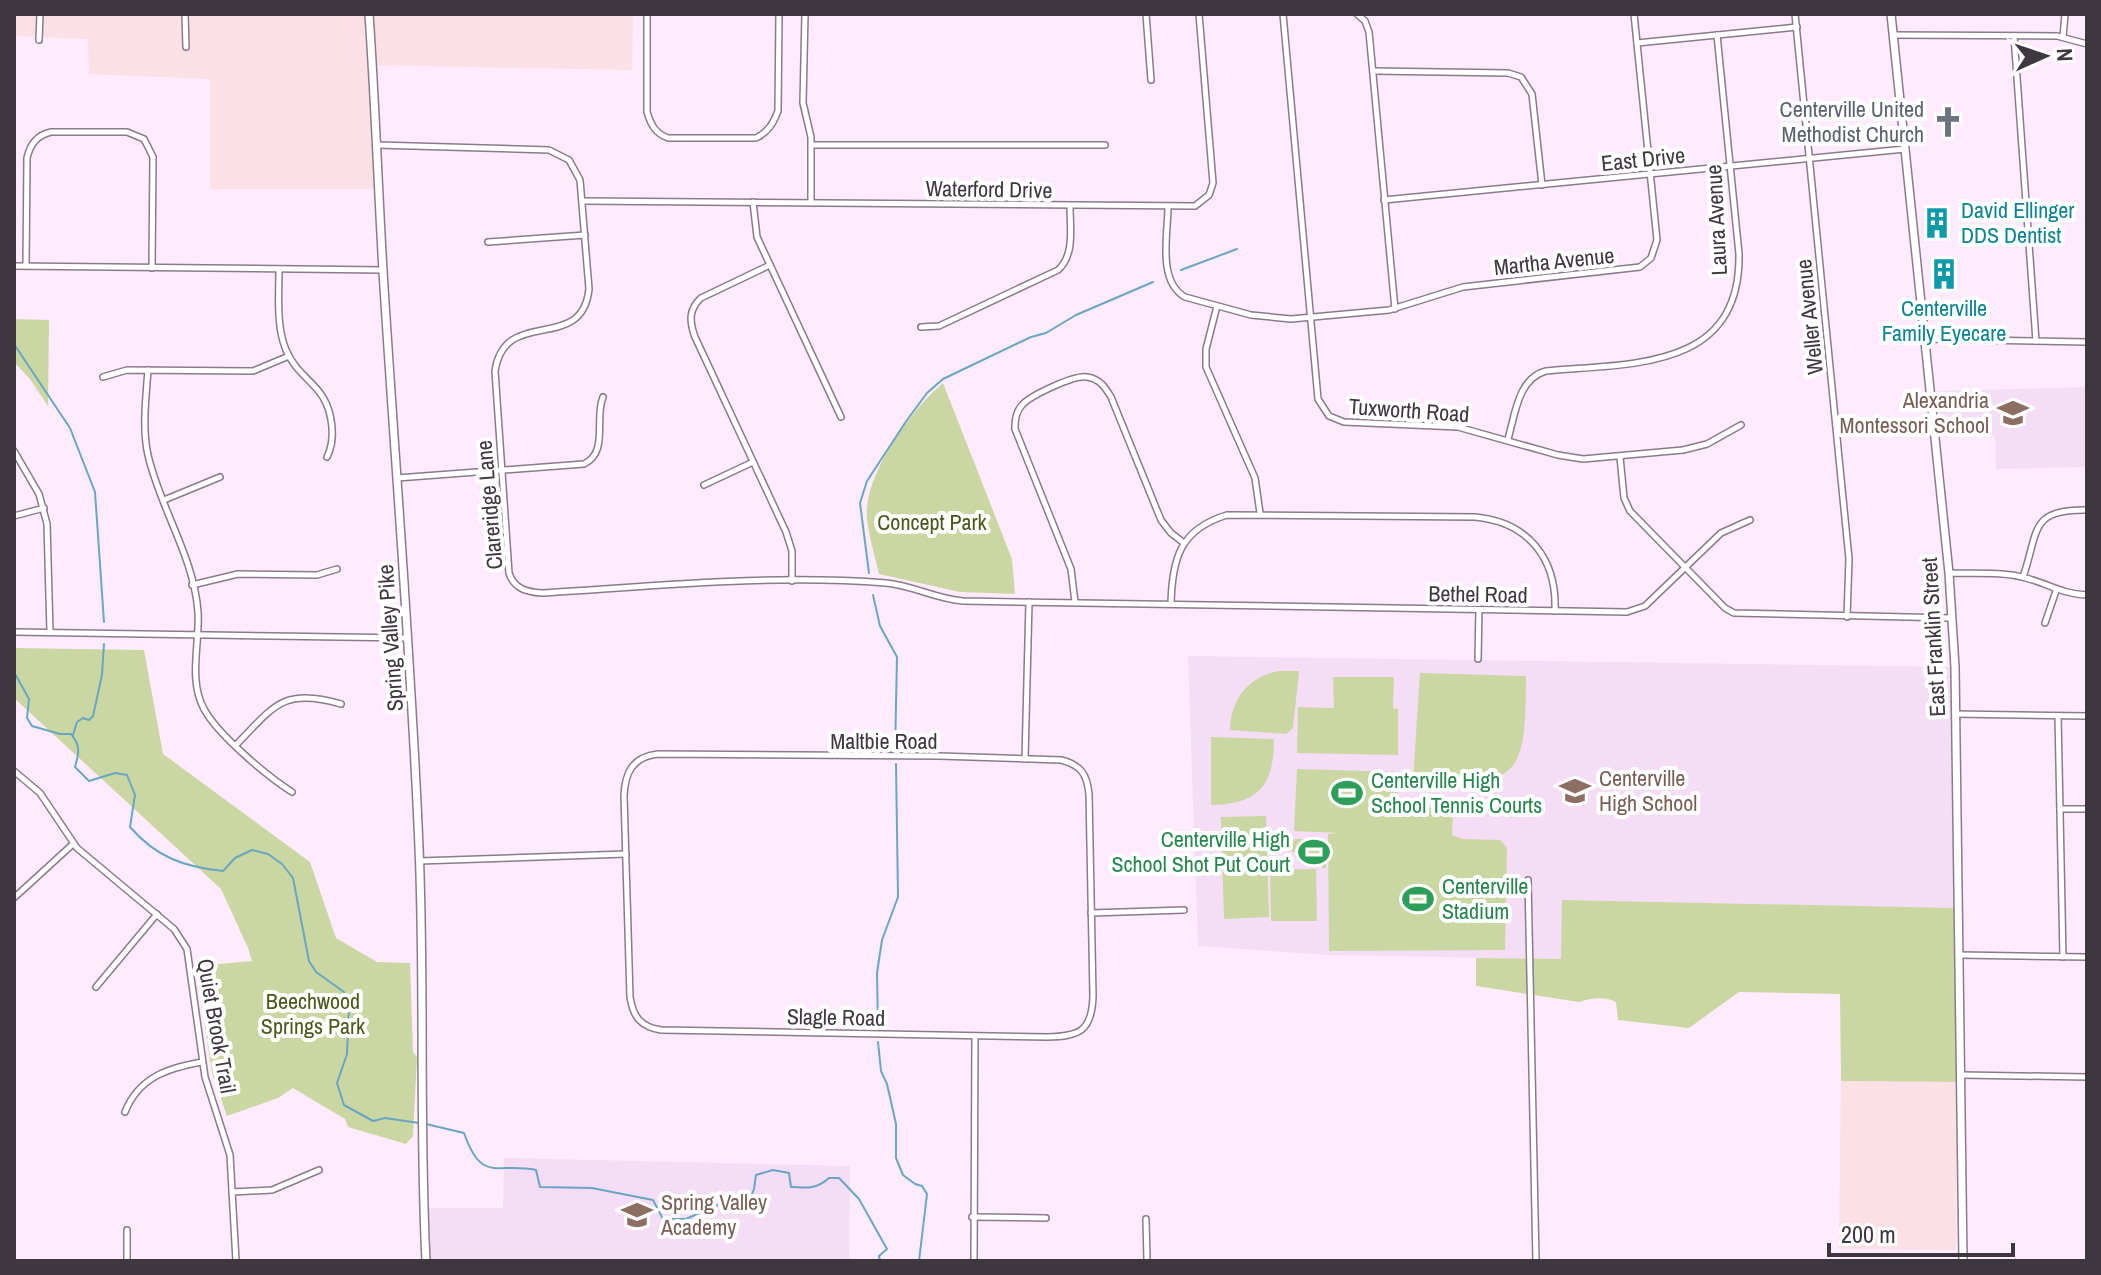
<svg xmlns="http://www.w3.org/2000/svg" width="2101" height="1275" font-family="'Archivo Narrow',sans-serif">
<rect width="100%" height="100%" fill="#feebfe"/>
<g fill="#fbe0e5">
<path d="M 14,14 L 633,14 L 632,70 L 373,65 L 378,189 L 210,189 L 210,79 L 89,74 L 88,39 L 14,36 Z"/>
<path d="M 1841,1081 L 1957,1082 L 1956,1250 L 1839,1249 Z"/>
</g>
<g fill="#f4ddf5">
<path d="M 2087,387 L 2087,467 L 1996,469 L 1995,436 L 1942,437 L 1937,391 Z"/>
<path d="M 1188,656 L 1955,667 L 1959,908 L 1563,900 L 1562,959 L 1329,955 L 1198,946 Z"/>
<path d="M 504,1158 L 850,1166 L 849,1261 L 426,1261 L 425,1208 L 503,1208 Z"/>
</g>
<g fill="#cbd7a2">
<path d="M 14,319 L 49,320 L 48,406 L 30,379 L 14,362 Z"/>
<path d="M 943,383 L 1012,559 L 1015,594 L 960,592 L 879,574 C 875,556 865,525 867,507 C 871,466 912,409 943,383 Z"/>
<path d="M 14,648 L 144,650 L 163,754 L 310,862 L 336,938 L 377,962 L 410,963 L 413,1052 L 417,1057 L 413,1136 L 406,1144 L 348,1127 L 345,1119 L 293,1088 L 278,1098 L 227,1116 L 212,1073 L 196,966 L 252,961 L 248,948 L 221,889 L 14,698 Z"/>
<path d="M 1279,671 L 1299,671 L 1293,728 L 1286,734 L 1230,730 C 1230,700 1249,676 1279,671 Z"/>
<path d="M 1420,673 L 1526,676 C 1526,783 1516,786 1413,781 Z"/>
<path d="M 1333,677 L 1394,677 L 1393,708 L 1398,709 L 1398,755 L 1297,753 L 1298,707 L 1334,708 Z"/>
<path d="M 1211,737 L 1274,739 C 1274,785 1259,804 1211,805 Z"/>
<path d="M 1297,769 L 1398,772 L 1397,802 L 1364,803 L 1381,803 L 1381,807 L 1453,808 L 1452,835 L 1463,839 L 1500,840 L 1507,848 L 1505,950 L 1329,951 L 1328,834 L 1340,833 L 1294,831 Z"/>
<path d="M 1266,816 L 1269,917 L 1224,919 L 1221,817 Z"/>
<path d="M 1294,839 L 1321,839 L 1322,849 L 1326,849 L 1326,868 L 1322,868 L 1322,856 L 1318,861 L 1310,864 L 1307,855 L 1289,851 Z"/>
<path d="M 1316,869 L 1317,921 L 1271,921 L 1270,870 Z"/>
<path d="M 1562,900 L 1959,908 L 1962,1082 L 1841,1081 L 1840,994 L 1739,992 L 1689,1028 L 1618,1020 L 1616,1002 C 1605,996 1591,998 1579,1002 L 1476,986 L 1476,958 L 1561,959 Z"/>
</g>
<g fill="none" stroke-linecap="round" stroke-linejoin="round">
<g stroke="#69a6c3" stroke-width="2">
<path d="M 1181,270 L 1237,249"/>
<path d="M 14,344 L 70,428 L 95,492 L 104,622"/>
<path d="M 869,573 L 860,503 L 867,481 L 907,420 L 927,393 L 943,379 L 1031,337 L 1046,333 L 1076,315 L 1153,282"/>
<path d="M 873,595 L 880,626 L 897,657 L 895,752"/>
<path d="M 14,672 L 29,699 L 27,718 L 32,726 L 60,734 L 71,734 C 81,746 79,753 75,767 L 89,781 L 115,773 L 127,775 L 135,795 L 130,827 C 156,857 184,867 223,871 L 235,858 L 252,850 L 268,854 L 282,864 L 293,878 L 309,961 L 316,972 L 344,992 L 349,1006 L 347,1054 L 337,1083 L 344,1105 L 373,1121 L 385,1118 L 419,1123"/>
<path d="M 73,735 L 77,722 L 83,718 L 89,720 L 93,716 L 102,675 L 104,644"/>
<path d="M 878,1026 L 877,973 L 882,940 L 898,897 L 896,764"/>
<path d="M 878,1042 L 881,1071 L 887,1084 L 896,1124 L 896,1158 L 903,1175 L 915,1184 L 922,1186 L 927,1194 L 919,1261"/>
<path d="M 426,1124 L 464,1133 C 482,1184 496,1162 536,1170 L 540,1187 L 592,1188 L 653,1200 L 663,1219 L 686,1219 L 726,1201 L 750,1199 L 754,1189 L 756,1175 L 773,1170 L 789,1173 L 791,1187 C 807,1188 817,1189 829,1178 L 839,1178 L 859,1199 L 887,1249 L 879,1256 L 880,1261"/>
</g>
<defs>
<g id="street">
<path d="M 185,14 L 186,47"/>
<path d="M 647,14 L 647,112 C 651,125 655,133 668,138 L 756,138 C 768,132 773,124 778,111 L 779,14"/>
<path d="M 805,14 L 803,103 L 811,137 L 811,203"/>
<path d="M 1146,14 L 1151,80"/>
<path d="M 1283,14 L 1318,399 L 1329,416 L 1344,422 L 1458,427 L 1558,455 L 1583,459 L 1683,450 L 1707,444 L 1741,425"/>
<path d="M 1357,14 L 1365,21 L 1369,32 L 1395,309"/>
<path d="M 1795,14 L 1849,559 L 1847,617"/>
<path d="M 1893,35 L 2057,36 L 2087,44"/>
<path d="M 2014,36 L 2036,341"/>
<path d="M 2063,37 L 2065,14"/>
<path d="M 39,40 L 40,14"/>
<path d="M 1637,43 L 1797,27"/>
<path d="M 1373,71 L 1508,73 L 1521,77 L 1532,94 L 1542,185"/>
<path d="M 377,145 L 549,150 L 569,160 L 580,180 L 589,289 C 582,355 505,305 495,371 L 509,573 C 514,589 527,592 542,593 C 656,586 771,574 886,583 C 912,585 936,599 963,601 L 1627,612 L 1645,606 L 1721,533 L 1750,520"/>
<path d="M 812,145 L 1105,145"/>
<path d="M 1384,200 L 1905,149"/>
<path d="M 583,201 L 1195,206 L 1209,195 L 1213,183 L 1199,14"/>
<path d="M 753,202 L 757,237 L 841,417"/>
<path d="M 1168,207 C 1168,234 1157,281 1185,297 L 1251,315 L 1291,319 L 1389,310 L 1463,287 L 1640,267 L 1651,258 L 1657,240 L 1634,14"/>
<path d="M 488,242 L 585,235"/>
<path d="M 770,265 L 701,298 C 689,309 689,321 695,337 L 786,532 L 792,551 L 792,581"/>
<path d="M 14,266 L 383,270"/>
<path d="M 26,266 L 27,158 C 30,144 37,135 51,132 L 127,132 L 144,139 L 153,157 L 152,268"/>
<path d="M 279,270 C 279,295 276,326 286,350 C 300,383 328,383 332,427 C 333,439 332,447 327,457"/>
<path d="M 1217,306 L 1206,349 L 1206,367 L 1255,478 L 1260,513"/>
<path d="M 921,327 L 939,326 L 1058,270 C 1075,255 1070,228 1070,206"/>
<path d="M 1924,339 L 2087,342"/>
<path d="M 148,370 C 146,397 142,429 148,455 C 160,508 194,557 198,612 C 200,643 188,680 204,709 C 218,735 267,776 292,792"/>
<path d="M 103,377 L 127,370 L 253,371 L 289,356"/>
<path d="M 1508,439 C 1515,415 1518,378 1546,371 C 1631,363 1741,371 1739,254 L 1717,35"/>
<path d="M 14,451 L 39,494 L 47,524 L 50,632"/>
<path d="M 1620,457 L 1624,498 L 1630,511 L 1725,608 L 1734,613 L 1951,618"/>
<path d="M 397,478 L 584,464 C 609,452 594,419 603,397"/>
<path d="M 704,485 L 753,462"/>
<path d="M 164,500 L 220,477"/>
<path d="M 14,516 L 44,508"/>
<path d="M 1949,573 C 1973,574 2002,571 2026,578 C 2049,584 2062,594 2087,595"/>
<path d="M 2023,577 C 2039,531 2029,509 2087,510"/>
<path d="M 192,585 L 238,574 L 317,575 L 337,569"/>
<path d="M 1075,602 L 1071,569 L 1015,429 C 1015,419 1016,412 1022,405 C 1031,395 1074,375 1087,377 C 1100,379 1105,387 1111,397 L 1161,520 L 1171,533 L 1184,543"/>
<path d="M 1171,604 C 1172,559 1180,529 1227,515 L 1475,517 C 1528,522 1557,558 1555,611"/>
<path d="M 2045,623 L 2056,591"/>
<path d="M 14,632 L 408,638"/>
<path d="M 1478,659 L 1479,610"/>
<path d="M 1955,714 L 2087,716"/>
<path d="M 2058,716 L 2063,957"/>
<path d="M 236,745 C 274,706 283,687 341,704"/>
<path d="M 658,754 L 939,756 L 1061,760 C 1081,765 1087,774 1089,794 L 1093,996 C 1092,1032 1079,1036 1047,1037 L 661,1030 C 641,1027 633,1017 630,997 L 624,796 C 625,773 632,757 658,754 Z"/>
<path d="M 1025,759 L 1029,602"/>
<path d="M 14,771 L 40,793 L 77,848 L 174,929 L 187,949 L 205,1077 L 230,1155 L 236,1261"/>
<path d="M 2060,809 L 2087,809"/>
<path d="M 419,861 L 626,854"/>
<path d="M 1528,880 L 1536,1261"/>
<path d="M 15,897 L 73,844"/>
<path d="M 1091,913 L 1184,910"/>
<path d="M 1960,955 L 2087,957"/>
<path d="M 96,987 L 157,914"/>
<path d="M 1962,1075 L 2087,1077"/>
<path d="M 125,1112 C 139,1077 168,1068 202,1062"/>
<path d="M 232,1192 L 272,1190 L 319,1170"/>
<path d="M 972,1217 L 1046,1218"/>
<path d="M 1146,1219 L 1147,1261"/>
<path d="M 127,1230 L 127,1261"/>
<path d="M 974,1261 L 975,1036"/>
</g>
<g id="secondary">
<path d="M 369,14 C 375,100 378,185 383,271 C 395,463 411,655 419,847 C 425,985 419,1123 426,1261"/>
<path d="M 1891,14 L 1949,573 L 1955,667 L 1963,1261"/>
</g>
</defs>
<use href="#street" stroke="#8b7a8c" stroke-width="8"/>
<use href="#secondary" stroke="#8b7a8c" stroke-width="10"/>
<use href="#street" stroke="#fff" stroke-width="5"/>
<use href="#secondary" stroke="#fff" stroke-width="7"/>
</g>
<defs>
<symbol id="church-bare" viewBox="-9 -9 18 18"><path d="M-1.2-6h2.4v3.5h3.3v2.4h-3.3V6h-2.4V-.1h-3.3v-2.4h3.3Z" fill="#6b7280" stroke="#fff" stroke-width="2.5" paint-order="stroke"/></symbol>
<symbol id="building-bare" viewBox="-9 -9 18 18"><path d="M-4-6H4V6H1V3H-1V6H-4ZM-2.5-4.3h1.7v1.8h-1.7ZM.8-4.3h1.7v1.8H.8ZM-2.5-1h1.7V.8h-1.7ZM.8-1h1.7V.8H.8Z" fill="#0f9aa8" stroke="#fff" stroke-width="2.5" paint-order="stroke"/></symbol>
<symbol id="school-bare" viewBox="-9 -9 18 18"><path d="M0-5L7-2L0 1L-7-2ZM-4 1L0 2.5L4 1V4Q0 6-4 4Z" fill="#8d6e63" stroke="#fff" stroke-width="2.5" paint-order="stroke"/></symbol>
<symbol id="stadium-bare" viewBox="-9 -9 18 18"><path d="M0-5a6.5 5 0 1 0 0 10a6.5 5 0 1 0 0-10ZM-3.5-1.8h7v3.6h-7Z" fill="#2e9e5b" stroke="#fff" stroke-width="2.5" paint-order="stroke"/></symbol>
</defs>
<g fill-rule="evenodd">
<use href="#church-bare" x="1926" y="100" width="44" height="44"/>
<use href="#building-bare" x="1915" y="201" width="44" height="44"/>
<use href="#building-bare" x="1922" y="252" width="44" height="44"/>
<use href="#school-bare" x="1991" y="391" width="44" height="44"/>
<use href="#school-bare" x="1553" y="769" width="44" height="44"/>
<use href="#stadium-bare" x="1325" y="771" width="44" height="44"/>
<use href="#stadium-bare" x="1292" y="830" width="44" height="44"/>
<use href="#stadium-bare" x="1396" y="877" width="44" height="44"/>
<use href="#school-bare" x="615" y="1193" width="44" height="44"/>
</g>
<g text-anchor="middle" stroke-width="8" stroke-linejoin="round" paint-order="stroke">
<g font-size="22" fill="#5b616d" stroke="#fff" text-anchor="end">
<text x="1924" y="117">Centerville United<tspan x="1924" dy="25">Methodist Church</tspan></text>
</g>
<g font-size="22" fill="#3f373f" stroke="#fff">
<text transform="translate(1643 159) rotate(-6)" y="8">East Drive</text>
<text transform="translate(989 189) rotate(1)" y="8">Waterford Drive</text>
<text transform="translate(1716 220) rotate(-93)" y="8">Laura Avenue</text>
<text transform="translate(1554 261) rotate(-6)" y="8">Martha Avenue</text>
<text transform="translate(1809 317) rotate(-96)" y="8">Weller Avenue</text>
<text transform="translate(1409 410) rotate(4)" y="8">Tuxworth Road</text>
<text transform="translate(489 505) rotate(-95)" y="8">Clareridge Lane</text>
<text transform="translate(1478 594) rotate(1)" y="8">Bethel Road</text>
<text transform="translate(1933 637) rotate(-93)" y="8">East Franklin Street</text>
<text transform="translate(390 638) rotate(-94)" y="8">Spring Valley Pike</text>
<text x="884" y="749">Maltbie Road</text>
<text transform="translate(836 1017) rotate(1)" y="8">Slagle Road</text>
<text transform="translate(217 1026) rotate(80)" y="8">Quiet Brook Trail</text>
</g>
<g font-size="22" fill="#0d838f" stroke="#fff" text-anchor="start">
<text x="1961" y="218">David Ellinger<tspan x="1961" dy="25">DDS Dentist</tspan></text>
<text x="1944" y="316" text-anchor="middle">Centerville<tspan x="1944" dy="25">Family Eyecare</tspan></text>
</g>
<g font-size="22" fill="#785e54" stroke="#fff" text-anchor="start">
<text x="1989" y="408" text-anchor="end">Alexandria<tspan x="1989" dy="25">Montessori School</tspan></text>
<text x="1599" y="786">Centerville<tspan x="1599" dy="25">High School</tspan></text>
<text x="661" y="1210">Spring Valley<tspan x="661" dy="25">Academy</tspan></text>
</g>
<g font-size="22" fill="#4c571a" stroke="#fff">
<text x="932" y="530">Concept Park</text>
<text x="313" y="1009">Beechwood<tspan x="313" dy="25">Springs Park</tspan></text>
</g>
<g font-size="22" fill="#27864d" stroke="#fff" text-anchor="start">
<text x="1371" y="788">Centerville High<tspan x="1371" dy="25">School Tennis Courts</tspan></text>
<text x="1290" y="847" text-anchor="end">Centerville High<tspan x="1290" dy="25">School Shot Put Court</tspan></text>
<text x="1442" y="894">Centerville<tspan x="1442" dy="25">Stadium</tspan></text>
</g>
</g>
<rect width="2101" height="1275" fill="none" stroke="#3f373f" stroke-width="32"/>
<g transform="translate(2045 56) rotate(87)" stroke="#ffffff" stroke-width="6" paint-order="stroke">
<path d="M0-6L14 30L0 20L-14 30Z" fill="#3f373f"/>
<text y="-12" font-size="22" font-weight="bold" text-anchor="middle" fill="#3f373f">N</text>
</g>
<path d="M1829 1243v12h184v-12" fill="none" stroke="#3f373f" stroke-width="4"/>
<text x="1841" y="1243" font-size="24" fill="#3f373f" stroke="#ffffff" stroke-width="6" paint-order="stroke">200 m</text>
</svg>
